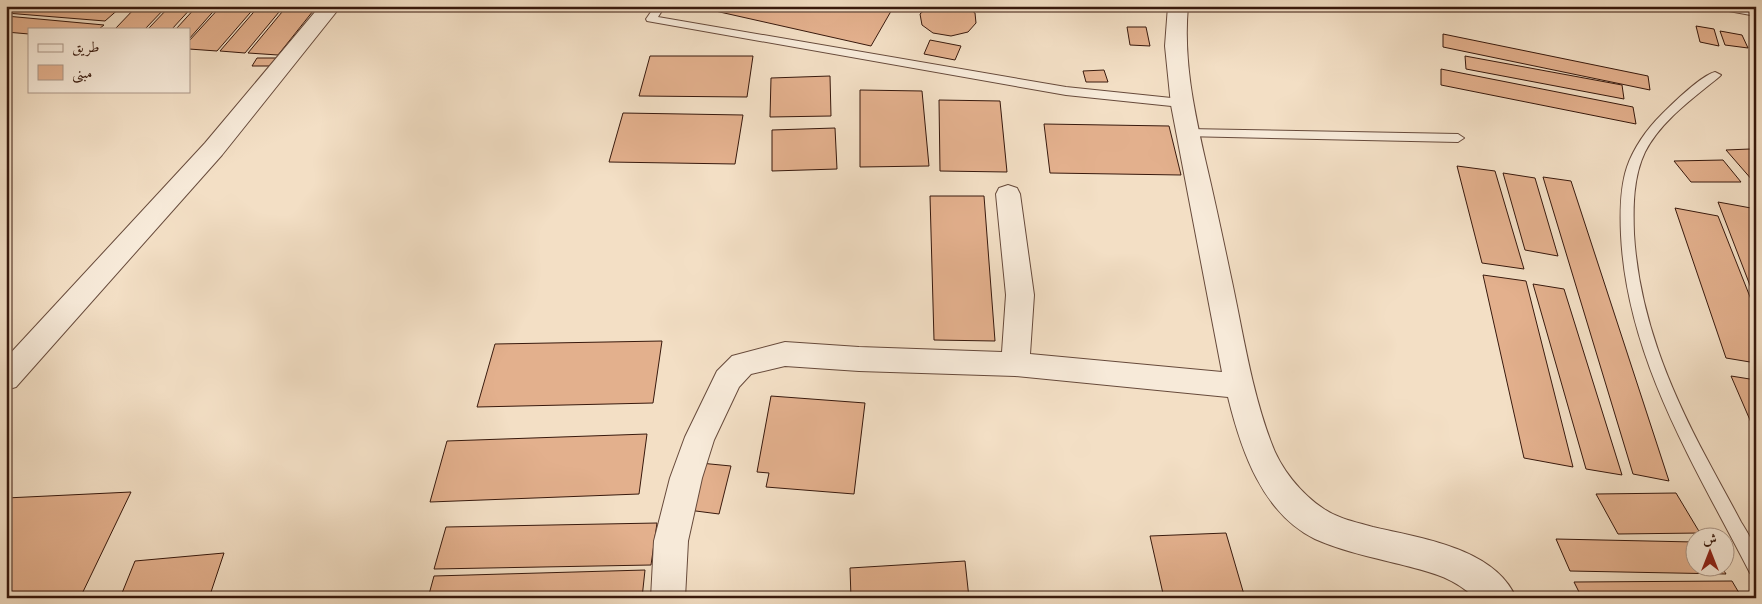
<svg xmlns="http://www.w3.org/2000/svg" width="1762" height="604" font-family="'IM FELL Double Pica',Amiri,serif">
<rect width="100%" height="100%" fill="#f3dfc5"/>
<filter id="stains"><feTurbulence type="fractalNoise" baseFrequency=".004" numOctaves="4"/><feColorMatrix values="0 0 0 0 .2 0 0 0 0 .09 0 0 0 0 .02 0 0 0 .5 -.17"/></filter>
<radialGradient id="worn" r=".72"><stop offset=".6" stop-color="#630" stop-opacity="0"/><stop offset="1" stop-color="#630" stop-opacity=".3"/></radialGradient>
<g fill="#e3b08d" stroke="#38190d">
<path d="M 6,6 L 107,6 L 121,7 L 105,21 L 6,13 Z"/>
<path d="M 137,6 L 167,6 L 145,29 L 115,29 Z"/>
<path d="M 170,6 L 193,6 L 172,29 L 148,29 Z"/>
<path d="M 197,6 L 218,6 L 189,39 L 189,29 L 176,29 Z"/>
<path d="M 221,6 L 256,6 L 217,51 L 189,49 L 189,41 Z"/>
<path d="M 259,6 L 284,6 L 245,53 L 220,51 Z"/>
<path d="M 287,6 L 317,6 L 278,55 L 248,53 Z"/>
<path d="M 425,6 L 450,6 L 448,9 L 424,9 Z"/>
<path d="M 693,6 L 894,6 L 871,46 Z"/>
<path d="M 929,6 L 965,6 L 975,13 L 976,23 L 968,32 L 951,36 L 933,33 L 922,25 L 920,14 Z"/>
<path d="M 6,16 L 104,25 L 99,29 L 29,29 L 29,34 L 6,32 Z"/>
<path d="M 1696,26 L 1714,29 L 1719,46 L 1700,42 Z"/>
<path d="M 1127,27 L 1146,27 L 1150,46 L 1130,45 Z"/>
<path d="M 1720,31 L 1742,35 L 1748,48 L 1725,45 Z"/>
<path d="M 1443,34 L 1648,76 L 1650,90 L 1443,47 Z"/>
<path d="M 930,40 L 961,46 L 955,60 L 924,54 Z"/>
<path d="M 650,56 L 753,56 L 747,97 L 639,96 Z"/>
<path d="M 1465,56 L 1622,85 L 1624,99 L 1466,69 Z"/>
<path d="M 257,58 L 278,58 L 273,66 L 252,66 Z"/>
<path d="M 1441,69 L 1633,107 L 1636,124 L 1441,85 Z"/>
<path d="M 1104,70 L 1108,82 L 1086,82 L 1083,71 Z"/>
<path d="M 830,76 L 831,116 L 770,117 L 771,78 Z"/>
<path d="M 860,90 L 922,91 L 929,166 L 860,167 Z"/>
<path d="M 939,100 L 1000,101 L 1007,172 L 940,171 Z"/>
<path d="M 623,113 L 743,115 L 735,164 L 609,162 Z"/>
<path d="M 1044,124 L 1169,126 L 1181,175 L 1050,173 Z"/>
<path d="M 835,128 L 837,169 L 772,171 L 772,130 Z"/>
<path d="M 1750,149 L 1756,156 L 1756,181 L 1753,181 L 1726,150 Z"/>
<path d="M 1723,160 L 1741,182 L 1691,182 L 1674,161 Z"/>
<path d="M 1457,166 L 1495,171 L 1524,269 L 1482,263 Z"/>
<path d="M 1503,173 L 1535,178 L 1558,256 L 1525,250 Z"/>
<path d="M 1543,177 L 1571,181 L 1669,481 L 1633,474 Z"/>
<path d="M 930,196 L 984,196 L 995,341 L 934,340 Z"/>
<path d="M 1718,202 L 1751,208 L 1756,220 L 1756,301 Z"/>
<path d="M 1675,208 L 1718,216 L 1756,312 L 1756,363 L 1726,358 Z"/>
<path d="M 1483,275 L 1526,281 L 1573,467 L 1524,458 Z"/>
<path d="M 1533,284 L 1564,289 L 1622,475 L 1586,469 Z"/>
<path d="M 662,341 L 653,403 L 477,407 L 495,344 Z"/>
<path d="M 1731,376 L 1756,380 L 1756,434 Z"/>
<path d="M 771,396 L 865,403 L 854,494 L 766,487 L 769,473 L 757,472 Z"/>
<path d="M 647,434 L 639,494 L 430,502 L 447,441 Z"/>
<path d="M 700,463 L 731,466 L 719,514 L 688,510 Z"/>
<path d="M 131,492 L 80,598 L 6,598 L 6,498 Z"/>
<path d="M 1676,493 L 1700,533 L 1618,534 L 1596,494 Z"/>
<path d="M 657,523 L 651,565 L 434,569 L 446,527 Z"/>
<path d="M 1226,533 L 1245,598 L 1164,598 L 1150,536 Z"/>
<path d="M 1556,539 L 1694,542 L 1694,566 L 1721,566 L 1726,574 L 1570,571 Z"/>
<path d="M 224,553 L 209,598 L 120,598 L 135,561 Z"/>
<path d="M 965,561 L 969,598 L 851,598 L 850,568 Z"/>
<path d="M 645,570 L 642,598 L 428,598 L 434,576 Z"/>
<path d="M 1732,581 L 1742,598 L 1582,598 L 1574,582 Z"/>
</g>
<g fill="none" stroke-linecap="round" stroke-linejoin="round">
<defs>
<g id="service">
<path d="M 655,6 L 665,6 L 658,17 L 1066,87 L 1181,99 L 1187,103 L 1181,107 L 1066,95 L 647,21 L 646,19 Z"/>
<path d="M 1713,6 L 1736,6 L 1756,10 L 1756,16 L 1718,9 Z"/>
<path d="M 1715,72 L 1721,75 L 1719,77 C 1692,99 1661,121 1645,152 C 1633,177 1633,207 1634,234 C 1639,315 1669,388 1707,459 C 1718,480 1730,501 1741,522 C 1746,530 1752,539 1755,549 C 1758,556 1756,567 1756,575 L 1750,573 C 1695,466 1627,359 1621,235 C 1620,213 1620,188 1627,167 C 1634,147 1647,129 1662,114 C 1672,104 1702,75 1715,72 Z"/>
<path d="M 1187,129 L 1458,134 L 1464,138 L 1458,142 L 1183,136 L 1181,133 Z"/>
</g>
<g id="minor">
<path d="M 320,6 L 341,6 L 222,155 L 16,387 L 6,390 L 6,358 L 205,143 Z"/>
<path d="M 1168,6 L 1188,6 C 1183,60 1194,110 1206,163 C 1215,201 1223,239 1231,277 C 1243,332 1251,389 1271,442 C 1280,468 1301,494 1324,509 C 1339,519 1356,522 1373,527 C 1420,538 1495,548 1516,598 L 1475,598 C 1452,576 1429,572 1399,564 C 1371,557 1342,551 1315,539 C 1262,513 1241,450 1228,397 L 1015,376 L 859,371 L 785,366 L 751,374 L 739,387 L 714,440 L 702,478 L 688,541 L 685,598 L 651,598 L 654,541 L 670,478 L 685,437 L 717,371 L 732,356 L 785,342 L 859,347 L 1002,352 L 1006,295 L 996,194 L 999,188 L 1008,185 L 1017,188 L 1020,194 L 1034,295 L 1030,354 L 1222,372 L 1171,105 L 1165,46 Z"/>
</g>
</defs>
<use href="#service" stroke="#674a3b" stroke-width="2"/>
<use href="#minor" stroke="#674a3b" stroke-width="2"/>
<use href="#service" fill="#f7ead9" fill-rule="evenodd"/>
<use href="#minor" fill="#f7ead9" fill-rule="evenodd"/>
</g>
<rect width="1762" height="604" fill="none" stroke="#f3dfc5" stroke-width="25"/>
<rect x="8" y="8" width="1747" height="589" fill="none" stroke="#38190d" stroke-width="2.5"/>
<rect x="12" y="12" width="1737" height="579" fill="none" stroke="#38190d"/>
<rect x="28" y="28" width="162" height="65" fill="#f7ead9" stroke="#ab9687"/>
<rect x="38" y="44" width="25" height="8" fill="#f7ead9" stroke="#ab9687"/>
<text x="72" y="52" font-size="15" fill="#38190d">طريق</text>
<rect x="38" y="65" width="25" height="15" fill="#e3b08d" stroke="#ab9687"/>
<text x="72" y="78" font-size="15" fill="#38190d">مبنى</text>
<g transform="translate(1710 552)"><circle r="24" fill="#f7ead9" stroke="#ab9687"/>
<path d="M0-4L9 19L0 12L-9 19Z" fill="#8f2418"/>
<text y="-8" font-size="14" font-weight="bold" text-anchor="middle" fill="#38190d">ش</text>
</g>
<rect width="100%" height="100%" filter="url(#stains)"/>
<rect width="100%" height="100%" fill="url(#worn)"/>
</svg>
